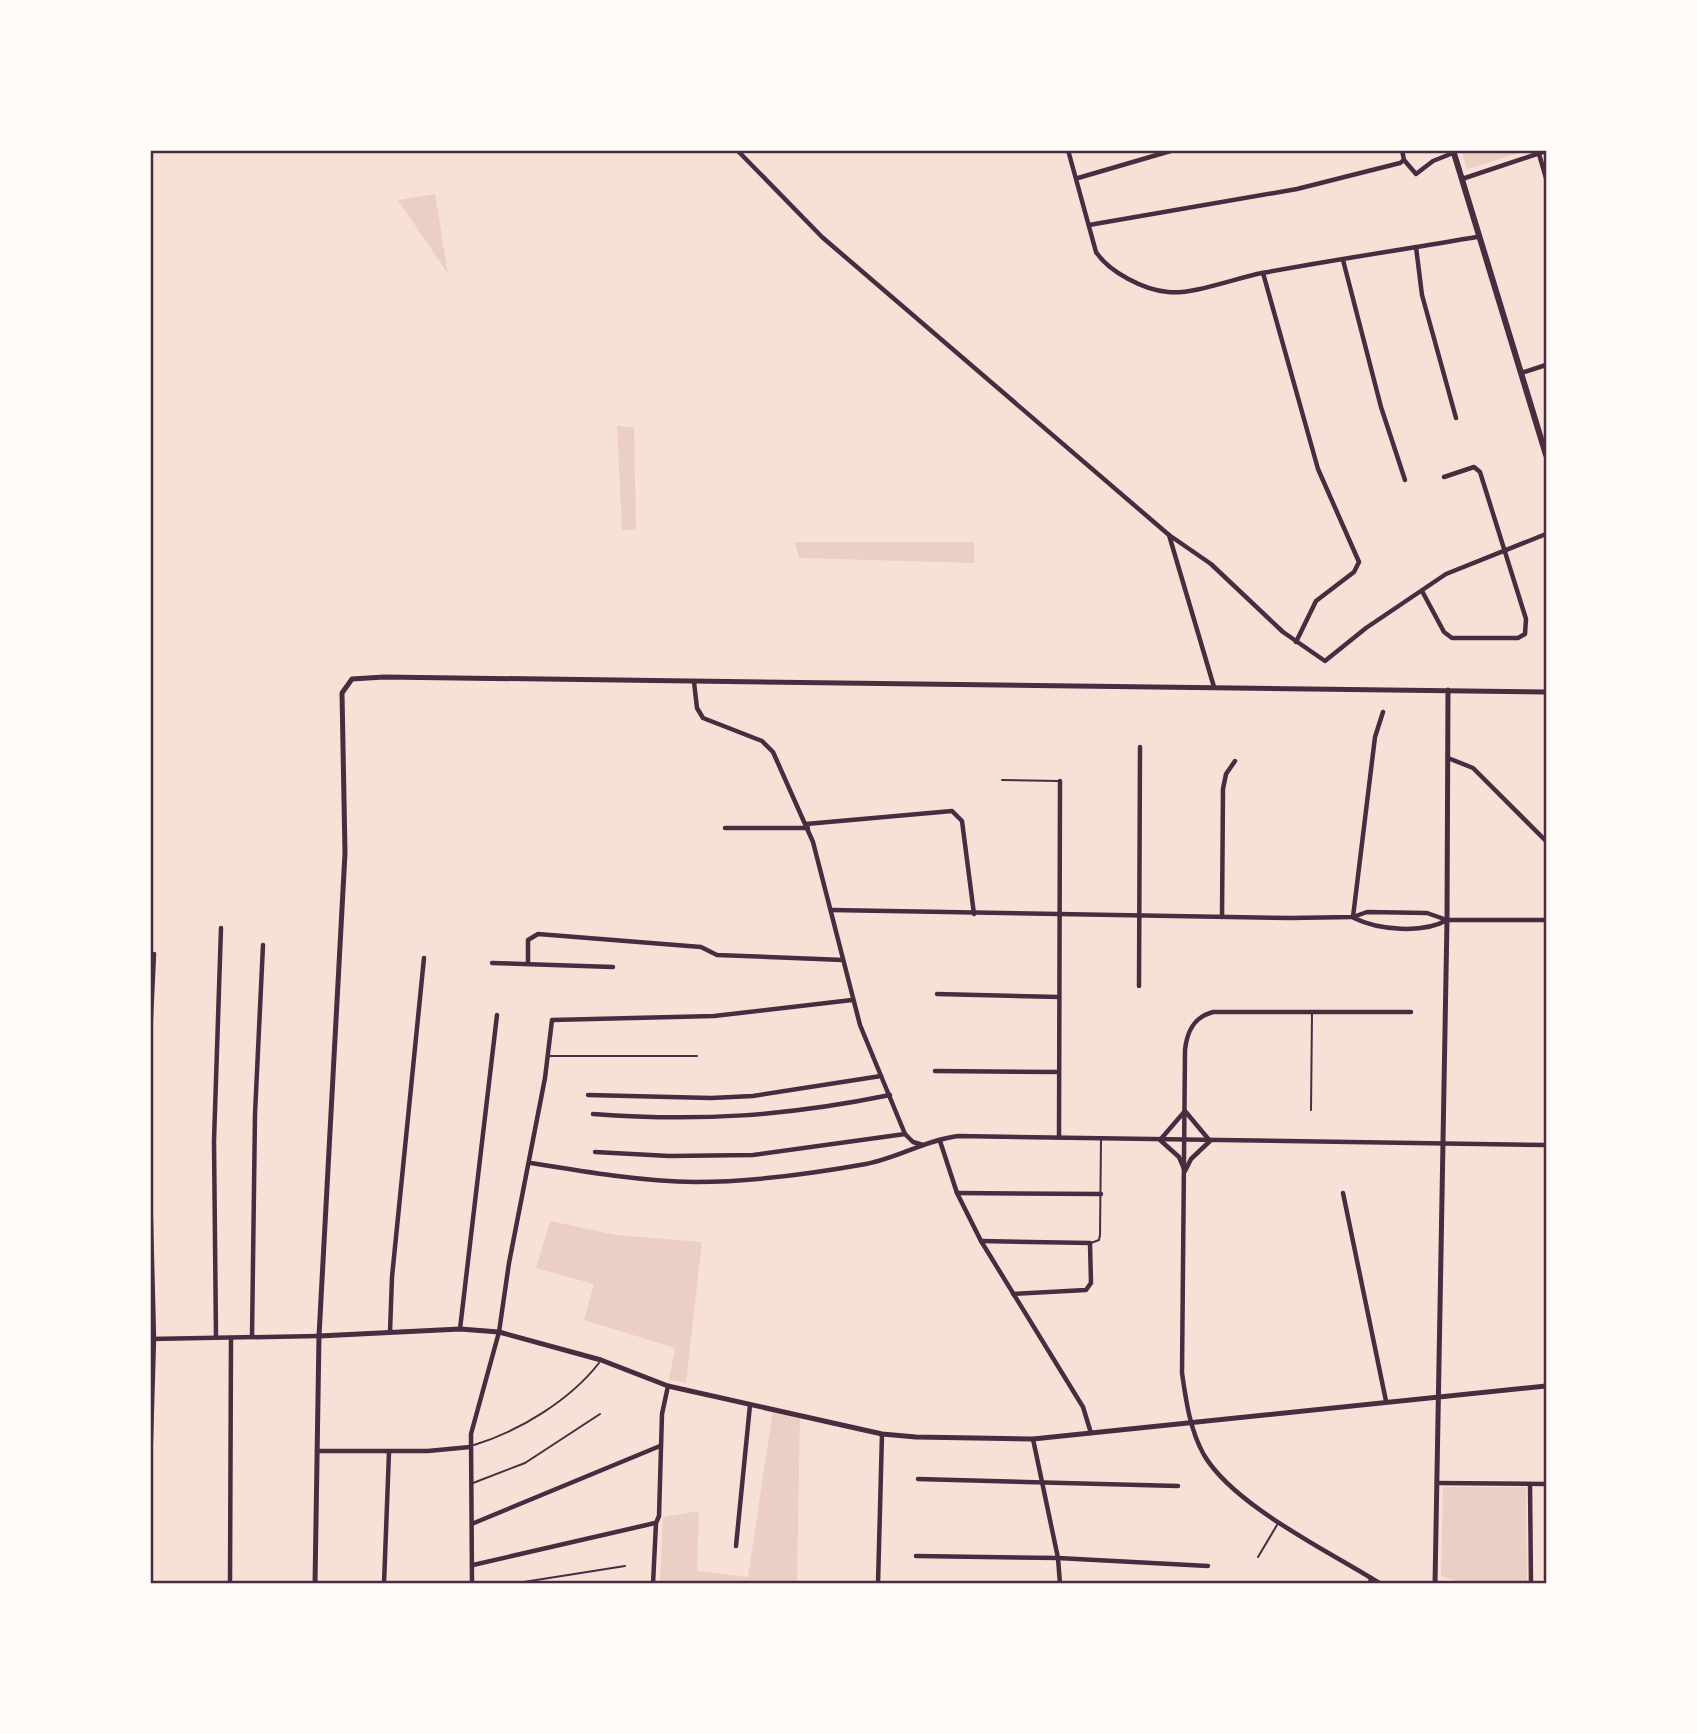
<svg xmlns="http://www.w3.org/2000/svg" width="1697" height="1734" font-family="'Fira Sans Condensed',sans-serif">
<rect width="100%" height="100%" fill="#f7e1d7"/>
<g fill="#ebcfc5">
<path d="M 1461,150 L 1527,150 L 1527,151 L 1467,169 Z"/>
<path d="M 435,194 L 448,274 L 398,200 Z"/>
<path d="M 617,426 L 634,427 L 636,530 L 622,530 Z"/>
<path d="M 795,542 L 974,542 L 974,563 L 799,558 Z"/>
<path d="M 550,1221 L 616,1235 L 702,1242 L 686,1383 L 669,1380 L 675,1348 L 584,1320 L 594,1284 L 536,1268 Z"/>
<path d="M 773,1409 L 800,1416 L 797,1583 L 660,1584 L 663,1517 L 699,1511 L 697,1571 L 748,1577 Z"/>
<path d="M 1443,1487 L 1526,1487 L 1527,1583 L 1464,1583 L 1441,1576 Z"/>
</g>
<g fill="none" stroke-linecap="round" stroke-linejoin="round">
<g stroke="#4a2c40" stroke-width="2">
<path d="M 1002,780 L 1059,781"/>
<path d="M 549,1056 L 697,1056"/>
<path d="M 1311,1110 L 1312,1013"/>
<path d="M 1091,1243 L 1099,1240 L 1100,1235 L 1101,1139"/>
<path d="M 474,1445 C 520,1431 570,1400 599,1363"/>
<path d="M 473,1483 L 525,1463 L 600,1414"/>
<path d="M 1258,1557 L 1277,1525"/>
<path d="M 511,1584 L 625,1566"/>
</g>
<g stroke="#4a2c40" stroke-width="4.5">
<path d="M 737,150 L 822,237 L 1169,535"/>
<path d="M 1068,150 L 1096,252 C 1109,272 1144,290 1168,292 C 1192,295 1236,278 1262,273 C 1333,260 1405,249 1477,237"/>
<path d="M 1539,154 L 1546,178"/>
<path d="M 1404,160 L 1416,174 L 1433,161 L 1453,153"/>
<path d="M 1078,178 L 1174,150"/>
<path d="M 1462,179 L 1546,151"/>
<path d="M 1089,225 L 1297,189 L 1400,163 L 1404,160 L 1402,150"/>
<path d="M 1416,247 L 1422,295 L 1456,418"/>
<path d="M 1343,260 L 1381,407 L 1405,480"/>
<path d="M 1263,273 L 1318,469 L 1359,562 L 1354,572 L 1316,601 L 1296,642"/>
<path d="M 1521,373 L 1546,365"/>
<path d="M 1422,591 L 1444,632 L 1452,638 L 1518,638 L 1525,634 L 1526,619 L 1480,472 L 1474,467 L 1444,477"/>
<path d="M 694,682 L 697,708 L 703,718 L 762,741 L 773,752 L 813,842 L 860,1025 L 905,1134 L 913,1142 L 923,1145"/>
<path d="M 1214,687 L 1169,535 L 1211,564 L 1283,632 L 1325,661 L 1366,628 L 1446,574 L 1546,534"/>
<path d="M 1448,758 L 1473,768 L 1546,841"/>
<path d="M 806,824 L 952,811 L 962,821 L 974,914"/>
<path d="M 725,828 L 808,828"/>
<path d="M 831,910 L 1290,918 L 1353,917 L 1367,912 L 1427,913 L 1447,920 L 1546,920"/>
<path d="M 1222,917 L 1223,789 L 1226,774 L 1235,761"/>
<path d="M 1353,917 L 1375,737 L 1383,712"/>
<path d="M 1354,918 C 1378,930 1423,934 1447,920"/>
<path d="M 492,963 L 613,967"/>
<path d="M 528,963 L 528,940 L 538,934 L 701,947 L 717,955 L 843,960"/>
<path d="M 1139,986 L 1140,747"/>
<path d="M 937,994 L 1059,997"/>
<path d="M 150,1038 L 154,954"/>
<path d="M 935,1071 L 1058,1072"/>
<path d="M 588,1095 L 711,1098 L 753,1096 L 881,1076"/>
<path d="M 1185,1111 L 1210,1141 L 1191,1159 L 1185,1171 L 1179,1157 L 1160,1140 Z"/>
<path d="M 593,1114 C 699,1122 787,1116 890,1095"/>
<path d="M 1059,1137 L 1060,781"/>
<path d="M 940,1141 L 957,1193 L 981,1241 L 1083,1407 L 1091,1433"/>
<path d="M 595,1152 L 669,1156 L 753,1155 L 905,1134"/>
<path d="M 531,1163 C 586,1172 640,1181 696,1182 C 753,1182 810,1174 866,1164 C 898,1158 926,1140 958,1136 L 1546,1145"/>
<path d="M 150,1183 L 154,1339 L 150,1471"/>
<path d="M 957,1193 L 1101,1194"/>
<path d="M 1343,1193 L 1386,1401"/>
<path d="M 981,1241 L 1090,1243 L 1091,1283 L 1086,1290 L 1013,1294"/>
<path d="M 460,1329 L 497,1015"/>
<path d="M 390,1332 L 392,1277 L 424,958"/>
<path d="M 216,1337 L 214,1141 L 221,928"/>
<path d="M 252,1337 L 255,1114 L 263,945"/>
<path d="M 150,1339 L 319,1336"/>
<path d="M 1033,1439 L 1058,1558 L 1060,1584"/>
<path d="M 317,1451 L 428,1451 L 470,1447"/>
<path d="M 918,1479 L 1178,1486"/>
<path d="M 1437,1483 L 1546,1484"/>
<path d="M 1530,1484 L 1531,1584"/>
<path d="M 474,1523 L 660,1446"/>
<path d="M 736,1546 L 750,1405"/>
<path d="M 916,1556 L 1058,1558 L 1208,1566"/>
<path d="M 473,1565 L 655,1523"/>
<path d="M 1371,1578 L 1381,1584"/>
<path d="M 230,1584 L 231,1338"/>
<path d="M 384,1584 L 389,1452"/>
<path d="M 472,1584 L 471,1434 L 499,1332 L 509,1263 L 545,1078 L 552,1020 L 714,1016 L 852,1000"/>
<path d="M 653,1584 L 656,1523 L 659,1516 L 662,1414 L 668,1386"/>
<path d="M 878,1584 L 882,1434"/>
<path d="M 1370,1584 L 1371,1578 C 1322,1548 1233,1504 1204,1455 C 1190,1430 1186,1401 1182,1373 L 1185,1050 C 1187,1031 1194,1017 1213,1012 L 1411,1012"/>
</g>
<g stroke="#4a2c40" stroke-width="5">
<path d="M 319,1336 L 460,1329 L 499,1332 L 601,1360 L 668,1386 L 882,1434 L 916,1437 L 1033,1439 L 1546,1386"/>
<path d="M 315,1584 L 319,1336 L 345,853 L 342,693 L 352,679 L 384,677 L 1546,692"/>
<path d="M 1435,1584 L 1447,920 L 1448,690"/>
</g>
<path stroke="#4a2c40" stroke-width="6" d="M 1453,150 L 1546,455"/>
</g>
<rect width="1697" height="1734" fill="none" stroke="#fffaf5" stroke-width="304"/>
<rect x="152" y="152" width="1393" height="1430" fill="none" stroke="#4a2c40" stroke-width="2.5"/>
</svg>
